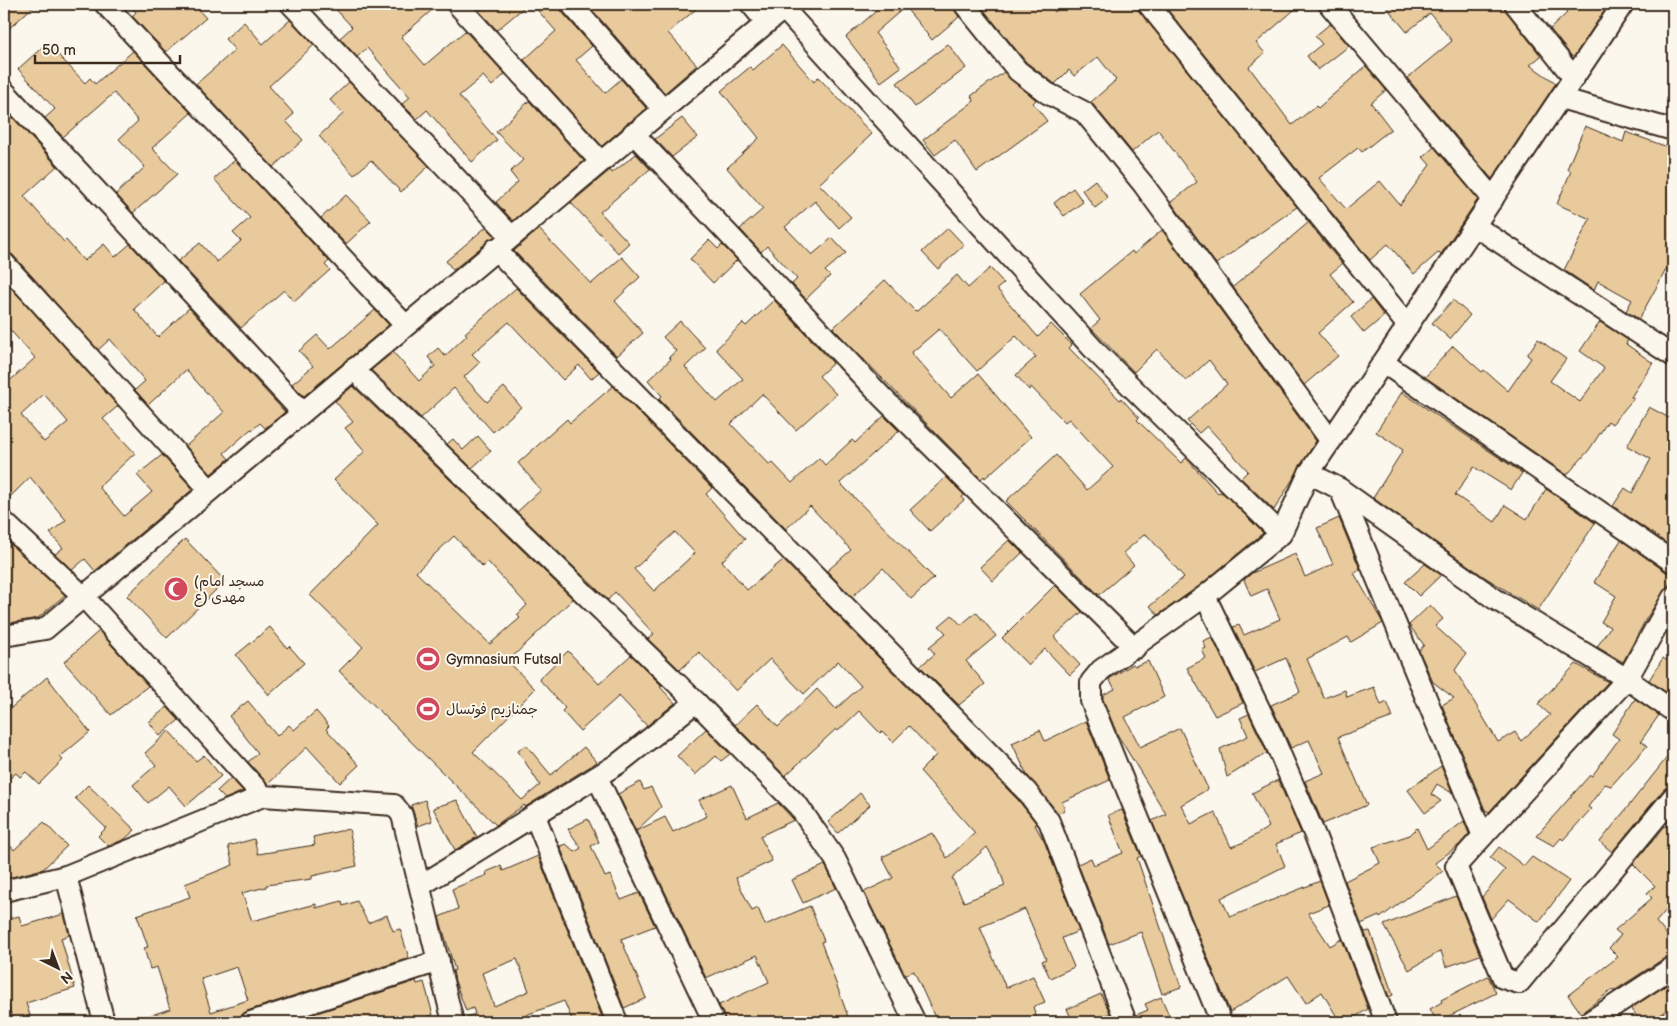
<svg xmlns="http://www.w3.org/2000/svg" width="1677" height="1026" font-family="'Balsamiq Sans','Playpen Sans Arabic',sans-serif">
<rect width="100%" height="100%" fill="#fbf7ec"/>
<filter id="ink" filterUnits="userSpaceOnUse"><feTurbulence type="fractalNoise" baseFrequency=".02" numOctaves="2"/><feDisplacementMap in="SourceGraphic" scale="10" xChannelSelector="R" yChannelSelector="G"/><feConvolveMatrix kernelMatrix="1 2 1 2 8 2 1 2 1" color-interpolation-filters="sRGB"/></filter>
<g filter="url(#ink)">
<g fill="#e9ca9c" stroke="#3b2a1e" fill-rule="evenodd">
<path d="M 4,4 L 36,4 L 4,33 Z"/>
<path d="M 129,4 L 193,4 L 206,18 L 166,52 L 132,16 L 136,12 Z"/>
<path d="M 331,4 L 439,4 L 401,37 L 425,65 L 465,31 L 505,74 L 492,86 L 483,76 L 459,96 L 497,140 L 472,162 L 427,110 L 417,119 L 402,104 L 410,97 L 367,48 L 357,57 L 340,38 L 352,27 Z"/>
<path d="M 488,4 L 528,4 L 497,30 L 479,11 Z"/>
<path d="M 532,4 L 559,4 L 562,12 L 592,46 L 576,60 L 605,93 L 621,79 L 646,108 L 602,146 L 524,60 L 556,31 Z"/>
<path d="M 587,4 L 702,4 L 668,33 L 697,65 L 665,93 Z"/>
<path d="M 868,4 L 951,4 L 959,17 L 932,40 L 905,7 L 891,19 L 875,33 L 901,67 L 881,82 L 846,37 L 875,12 Z"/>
<path d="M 979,4 L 1048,4 L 1055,12 L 1064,4 L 1136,4 L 1139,11 L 1297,207 L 1216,264 L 1171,202 L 1197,182 L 1158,130 L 1132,152 L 1091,102 L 1116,80 L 1098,57 L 1074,76 L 1069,70 L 1055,84 L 1026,62 Z"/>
<path d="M 1163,4 L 1301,4 L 1256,43 L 1265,53 L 1249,67 L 1292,125 L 1316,106 L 1318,108 L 1366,66 L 1386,90 L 1371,103 L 1391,129 L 1362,152 L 1358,148 L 1319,178 L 1346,209 L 1380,181 L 1400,205 L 1430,165 L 1423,157 L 1434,147 L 1478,199 L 1441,254 L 1439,252 L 1414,274 L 1388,244 L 1370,260 Z"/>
<path d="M 1384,4 L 1503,4 L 1506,11 L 1541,56 L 1530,65 L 1556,83 L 1492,179 L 1407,78 L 1452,41 L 1430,13 L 1407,32 Z"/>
<path d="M 1571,4 L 1609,4 L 1573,58 L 1550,29 L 1567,13 L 1565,11 Z"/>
<path d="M 290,20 L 314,45 L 269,86 L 294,114 L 286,121 L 303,140 L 273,167 L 196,84 L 235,50 L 225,39 L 244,22 L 263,44 Z"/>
<path d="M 1330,24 L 1349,46 L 1318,70 L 1307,56 L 1322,44 L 1315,36 Z"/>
<path d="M 47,43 L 85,83 L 90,78 L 95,84 L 133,51 L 191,113 L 152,148 L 177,174 L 133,213 L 116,194 L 145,167 L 119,139 L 138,121 L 114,93 L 63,137 L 45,118 L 55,109 L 18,69 Z"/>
<path d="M 948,44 L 966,68 L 915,107 L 897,83 Z"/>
<path d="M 782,45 L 814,82 L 818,77 L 872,134 L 819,184 L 851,217 L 839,228 L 815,201 L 785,227 L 812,255 L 832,238 L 846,253 L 825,271 L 830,276 L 806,299 L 792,284 L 797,279 L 767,246 L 761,252 L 740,229 L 763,209 L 727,168 L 759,138 L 721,91 L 750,67 L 753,70 Z"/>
<path d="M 1004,72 L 1036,100 L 1033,103 L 1047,121 L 977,172 L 955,140 L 935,155 L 923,140 L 974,101 L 971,96 Z"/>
<path d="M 349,82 L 429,166 L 401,192 L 371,160 L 354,175 L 319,136 L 343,114 L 330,100 Z"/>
<path d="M 529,101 L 584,161 L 513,221 L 496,202 L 518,182 L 510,172 L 523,160 L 496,132 Z"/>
<path d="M 4,108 L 57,166 L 24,196 L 64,242 L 66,240 L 84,261 L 104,244 L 115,257 L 130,244 L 164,281 L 134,309 L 158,337 L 189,308 L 285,412 L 265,428 L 260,423 L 252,430 L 251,429 L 224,453 L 229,459 L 211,474 L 186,446 L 224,412 L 186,370 L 148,405 L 135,390 L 145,381 L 110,339 L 98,350 L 13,255 L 4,251 Z"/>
<path d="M 682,118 L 698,137 L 672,157 L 655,139 Z"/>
<path d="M 1585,126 L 1623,142 L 1626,132 L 1673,149 L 1673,257 L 1639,319 L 1626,311 L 1632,300 L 1598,281 L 1594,290 L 1564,270 L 1590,219 L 1557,204 L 1571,171 L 1567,169 Z"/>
<path d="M 636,154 L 650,169 L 600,212 L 629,243 L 618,253 L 571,203 L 610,170 L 612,173 Z"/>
<path d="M 235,160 L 329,261 L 325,265 L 330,270 L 294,302 L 284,290 L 241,328 L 178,261 L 200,243 L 217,262 L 241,241 L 233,233 L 250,218 L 214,179 Z"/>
<path d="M 1095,180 L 1108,198 L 1095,208 L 1082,190 Z"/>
<path d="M 1073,188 L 1083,202 L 1064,216 L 1054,203 Z"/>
<path d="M 346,195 L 371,221 L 346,244 L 321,218 Z"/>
<path d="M 1305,218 L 1342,264 L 1330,274 L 1353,302 L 1318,333 L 1338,356 L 1304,385 L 1233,287 L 1309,222 Z"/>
<path d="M 486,227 L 495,236 L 453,270 L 446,261 Z"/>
<path d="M 948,228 L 964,245 L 938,269 L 922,252 Z"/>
<path d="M 539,229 L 591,284 L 622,257 L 640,277 L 615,301 L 643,333 L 617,356 L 514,251 Z"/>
<path d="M 1162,230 L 1316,441 L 1274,510 L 1241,478 L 1248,471 L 1207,426 L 1199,433 L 1187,421 L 1227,384 L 1209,360 L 1186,381 L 1157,349 L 1134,372 L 1091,328 L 1100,320 L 1080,294 L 1132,251 L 1134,254 Z"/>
<path d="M 709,240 L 718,249 L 722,245 L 737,260 L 713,283 L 690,259 Z"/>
<path d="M 990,268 L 1004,283 L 997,289 L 1038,337 L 1051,324 L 1072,345 L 1069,348 L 1120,400 L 1121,398 L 1139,418 L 1137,420 L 1181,463 L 1186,458 L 1218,493 L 1220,492 L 1224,494 L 1263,533 L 1198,587 L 1158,615 L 1150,606 L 1184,577 L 1148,536 L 1145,534 L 1123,553 L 1134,565 L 1099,595 L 1006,501 L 1056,455 L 1087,490 L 1113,467 L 1069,419 L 1065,422 L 1031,387 L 1029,390 L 1016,375 L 1036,357 L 1016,336 L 977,371 L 939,329 L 911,353 L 951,398 L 978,374 L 1031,437 L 985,478 L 984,476 L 981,479 L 833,328 L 885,280 L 914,310 L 917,311 L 957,275 L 968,288 Z"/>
<path d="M 4,280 L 118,406 L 103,419 L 135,453 L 99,487 L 124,516 L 152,492 L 137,475 L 162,455 L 193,489 L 95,571 L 85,559 L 72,570 L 55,554 L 63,548 L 50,533 L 66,520 L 30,477 L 4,503 L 4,386 L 35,358 L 4,323 ZM 44,394 L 68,422 L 44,442 L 21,415 Z"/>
<path d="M 516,288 L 599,372 L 591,379 L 579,365 L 563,380 L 509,322 L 472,354 L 480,362 L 464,377 L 487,402 L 504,387 L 521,407 L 493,432 L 454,388 L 421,418 L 371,370 L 393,352 L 419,381 L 435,366 L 428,357 L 438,348 L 445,356 L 467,335 L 465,333 Z"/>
<path d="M 1371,299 L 1384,316 L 1364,333 L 1351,317 Z"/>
<path d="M 774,300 L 833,363 L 819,376 L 836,394 L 796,430 L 762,394 L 731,424 L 769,464 L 772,462 L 792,483 L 819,458 L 825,465 L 852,440 L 855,443 L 884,416 L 899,431 L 840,483 L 934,578 L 911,599 L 883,568 L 852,597 L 827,571 L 851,550 L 810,506 L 786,529 L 659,399 L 662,396 L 648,380 L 671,359 L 669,357 L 676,351 L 663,337 L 680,321 L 705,348 L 685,367 L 717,402 L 743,379 L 716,349 L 743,323 L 746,326 Z"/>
<path d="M 1453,300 L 1470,315 L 1450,339 L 1432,323 Z"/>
<path d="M 375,310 L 389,325 L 304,396 L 292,384 L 313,366 L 299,351 L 317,335 L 330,349 Z"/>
<path d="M 1600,322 L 1628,340 L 1626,344 L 1653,363 L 1631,397 L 1634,398 L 1612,424 L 1608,421 L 1589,450 L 1567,475 L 1425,377 L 1453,346 L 1482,372 L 1484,370 L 1508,391 L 1531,358 L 1527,355 L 1538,339 L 1566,359 L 1550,381 L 1580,402 L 1604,368 L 1580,351 Z"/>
<path d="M 353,386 L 573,599 L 508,661 L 535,689 L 473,752 L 522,800 L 540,785 L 518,751 L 526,745 L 551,775 L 584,747 L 597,762 L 530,804 L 525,807 L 524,805 L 496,825 L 339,671 L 363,647 L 310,595 L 378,525 L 334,480 L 365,451 L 345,428 L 353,422 L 335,401 ZM 454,536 L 483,567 L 488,562 L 527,605 L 517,615 L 520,618 L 490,644 L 416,572 Z"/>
<path d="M 613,386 L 712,488 L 706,494 L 745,539 L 722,561 L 747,590 L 783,560 L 1018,800 L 1037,824 L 1035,825 L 1045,843 L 1079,931 L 1062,938 L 1074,967 L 1050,978 L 1042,961 L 1046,959 L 1025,909 L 980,927 L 1006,988 L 1033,976 L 1045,1002 L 1033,1007 L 1038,1022 L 937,1022 L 914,971 L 905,975 L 864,892 L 893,878 L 882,857 L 932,833 L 947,858 L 975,833 L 920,771 L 936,755 L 909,726 L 893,742 L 882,731 L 880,733 L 859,711 L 838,731 L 836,729 L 785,776 L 735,725 L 757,704 L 778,727 L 817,689 L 836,709 L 861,686 L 838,661 L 804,694 L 770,659 L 736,691 L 699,652 L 680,670 L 648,639 L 654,634 L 615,592 L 608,600 L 517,512 L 541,490 L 518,463 L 567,419 L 570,423 ZM 675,532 L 695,553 L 654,591 L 634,569 ZM 987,847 L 999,868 L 1005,886 L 964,902 L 952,878 Z"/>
<path d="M 1402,392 L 1522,473 L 1511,490 L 1474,467 L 1455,495 L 1495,522 L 1505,505 L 1527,519 L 1546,489 L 1595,523 L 1538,610 L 1483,576 L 1373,498 L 1403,450 L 1376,432 Z"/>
<path d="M 1649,407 L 1673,420 L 1673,548 L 1613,506 L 1625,488 L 1632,493 L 1651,459 L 1627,446 Z"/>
<path d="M 478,436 L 491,451 L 472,468 L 447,444 L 453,439 L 463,450 Z"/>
<path d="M 946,477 L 964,495 L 962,497 L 964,500 L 930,531 L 910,510 Z"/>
<path d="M 1339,518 L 1360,569 L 1354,573 L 1383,623 L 1351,642 L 1348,637 L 1307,659 L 1324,698 L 1345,690 L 1347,697 L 1374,687 L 1381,705 L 1387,702 L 1393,717 L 1338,737 L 1367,805 L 1323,824 L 1305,781 L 1324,773 L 1309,740 L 1291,748 L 1271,705 L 1300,692 L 1286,658 L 1255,672 L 1233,627 L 1239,625 L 1244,635 L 1280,619 L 1267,589 L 1251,596 L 1244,580 L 1252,573 L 1295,554 L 1305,577 L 1333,564 L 1317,528 Z"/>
<path d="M 185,539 L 225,581 L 167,638 L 127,596 Z"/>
<path d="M 1009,540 L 1022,553 L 993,581 L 980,567 Z"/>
<path d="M 1621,540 L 1666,572 L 1673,574 L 1673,578 L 1646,619 L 1623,662 L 1597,647 L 1610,627 L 1601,622 L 1616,596 L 1594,582 Z"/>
<path d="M 10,544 L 65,595 L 38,618 L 4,624 L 4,551 Z"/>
<path d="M 1425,564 L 1441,575 L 1419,596 L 1405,582 Z"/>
<path d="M 1055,585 L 1082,612 L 1054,637 L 1080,665 L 1070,675 L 1045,649 L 1028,665 L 1002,638 Z"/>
<path d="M 1430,605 L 1443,619 L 1435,626 L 1466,654 L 1455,670 L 1498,742 L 1515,732 L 1521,741 L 1550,715 L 1538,704 L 1576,664 L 1608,682 L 1489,812 L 1485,810 L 1442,705 L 1454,698 L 1433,682 L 1419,651 L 1424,645 L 1409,625 Z"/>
<path d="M 976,612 L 996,636 L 966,661 L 985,684 L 959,705 L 920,666 L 935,654 L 929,647 L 946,633 L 939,626 L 952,615 L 961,625 Z"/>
<path d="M 270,627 L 287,648 L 289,646 L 304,663 L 269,695 L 236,655 Z"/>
<path d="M 99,631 L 148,686 L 111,715 L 64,662 Z"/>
<path d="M 1212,637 L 1243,703 L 1215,716 L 1187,668 L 1206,658 L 1202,650 L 1206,648 L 1203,641 Z"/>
<path d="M 568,651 L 599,684 L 631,655 L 662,686 L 660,687 L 675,703 L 647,726 L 619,696 L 580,731 L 562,711 L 565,708 L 539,679 Z"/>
<path d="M 1663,658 L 1673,665 L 1673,697 L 1649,680 Z"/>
<path d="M 1148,661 L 1164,697 L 1125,717 L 1140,747 L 1180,728 L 1208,789 L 1181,805 L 1191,824 L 1215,812 L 1231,847 L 1244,842 L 1269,827 L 1252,793 L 1278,780 L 1301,833 L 1276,844 L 1285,866 L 1221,898 L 1230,917 L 1320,881 L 1329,905 L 1308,913 L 1330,946 L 1342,939 L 1368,1009 L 1347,1022 L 1340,1022 L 1322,992 L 1306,1003 L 1288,976 L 1230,1012 L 1152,821 L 1166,814 L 1117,734 L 1103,699 L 1103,695 L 1115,689 L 1109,679 L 1133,664 L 1135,666 Z"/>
<path d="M 47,677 L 90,732 L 60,757 L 63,760 L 39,784 L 26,772 L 20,777 L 16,773 L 4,783 L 4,714 Z"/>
<path d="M 1635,699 L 1659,715 L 1641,741 L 1647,746 L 1611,786 L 1605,784 L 1588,807 L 1591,809 L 1563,840 L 1561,838 L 1554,846 L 1536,836 L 1590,775 L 1592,776 L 1619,739 L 1612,734 Z"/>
<path d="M 248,701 L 277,736 L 289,725 L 294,730 L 316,711 L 329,726 L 326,729 L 359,765 L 340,783 L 307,747 L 268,784 L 248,762 L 258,753 L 229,716 Z"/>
<path d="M 167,707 L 179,720 L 160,736 L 149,722 Z"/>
<path d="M 1249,714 L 1267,753 L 1227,777 L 1220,749 L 1248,736 L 1240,718 Z"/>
<path d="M 1086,721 L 1110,780 L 1062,802 L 1065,810 L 1058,813 L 1027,775 L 1012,743 L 1040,730 L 1045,741 Z"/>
<path d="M 706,729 L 730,754 L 721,761 L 716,756 L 695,775 L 677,756 Z"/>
<path d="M 169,731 L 196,761 L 204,755 L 221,776 L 186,806 L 169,786 L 148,803 L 133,785 L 156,765 L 145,753 Z"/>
<path d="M 1673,750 L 1673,785 L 1664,789 L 1612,852 L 1600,842 Z"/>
<path d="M 1441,766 L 1452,793 L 1437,784 L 1431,794 L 1441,801 L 1425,813 L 1408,790 Z"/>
<path d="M 231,778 L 243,791 L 225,799 L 217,791 Z"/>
<path d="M 640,782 L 644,790 L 651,787 L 661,807 L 636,831 L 618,794 Z"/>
<path d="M 88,785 L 135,830 L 125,839 L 108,846 L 98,836 L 106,828 L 75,798 Z"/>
<path d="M 732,785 L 747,818 L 778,803 L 794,820 L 760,836 L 772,861 L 736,878 L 752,911 L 758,908 L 765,925 L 810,906 L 824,941 L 821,942 L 850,1022 L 726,1022 L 719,1005 L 769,982 L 757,955 L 706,978 L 636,831 L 665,817 L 673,832 L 707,816 L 699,800 Z"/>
<path d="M 860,793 L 870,805 L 838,833 L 828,822 Z"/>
<path d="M 425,800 L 432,821 L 418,826 L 411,805 Z"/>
<path d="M 457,800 L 477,837 L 455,850 L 433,808 Z"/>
<path d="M 1122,810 L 1141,856 L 1137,858 L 1181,987 L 1162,994 L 1141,932 L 1109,944 L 1078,864 L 1091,858 L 1094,865 L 1123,853 L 1108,815 Z"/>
<path d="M 588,819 L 599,842 L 591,846 L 605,877 L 610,875 L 621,900 L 639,893 L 655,926 L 621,939 L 646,998 L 624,1008 L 560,846 L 566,844 L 575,852 L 581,848 L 568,829 Z"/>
<path d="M 1464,821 L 1469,834 L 1459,845 L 1435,863 L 1443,871 L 1380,918 L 1379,916 L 1361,924 L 1345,881 L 1380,863 L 1373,847 L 1410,835 L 1417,828 L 1427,849 Z"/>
<path d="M 44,822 L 67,846 L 43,869 L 4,879 L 4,838 L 14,850 Z"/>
<path d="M 1665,826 L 1673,834 L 1673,902 L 1656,922 L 1673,942 L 1673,955 L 1666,957 L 1614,991 L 1612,990 L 1581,1013 L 1568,995 L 1618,957 L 1609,948 L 1621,935 L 1615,930 L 1652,898 L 1647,893 L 1655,886 L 1633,864 Z"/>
<path d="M 349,829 L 357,866 L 312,876 L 312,879 L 266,885 L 266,887 L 242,893 L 252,921 L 316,904 L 316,908 L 342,901 L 343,906 L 357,901 L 368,923 L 387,915 L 393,931 L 400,929 L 409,958 L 247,1011 L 239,1019 L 231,1022 L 140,1022 L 139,1019 L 170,1009 L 157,967 L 150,969 L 144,948 L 148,947 L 137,915 L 190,897 L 185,884 L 233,865 L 228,846 L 254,839 L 258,854 L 315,845 L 313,837 ZM 237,967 L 248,1000 L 211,1012 L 201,979 Z"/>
<path d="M 1499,847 L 1524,866 L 1532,857 L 1569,881 L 1539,922 L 1509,899 L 1491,919 L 1482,897 L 1505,870 L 1490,858 Z"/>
<path d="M 538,856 L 604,1022 L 573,1022 L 564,1001 L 526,1015 L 530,1022 L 465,1022 L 464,1018 L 475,1014 L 473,1008 L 466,1011 L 455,981 L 453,971 L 455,970 L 439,917 L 458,909 L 452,889 L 487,875 L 486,872 L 501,866 L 503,871 ZM 517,959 L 529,991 L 494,1006 L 482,973 Z"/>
<path d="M 825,865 L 836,888 L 803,903 L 792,880 Z"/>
<path d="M 1456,896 L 1480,955 L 1446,967 L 1441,951 L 1409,970 L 1384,925 Z"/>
<path d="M 64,914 L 69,935 L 61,938 L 75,988 L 26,1003 L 32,1022 L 13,1022 L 4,989 L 4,920 L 19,916 L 22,926 Z"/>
<path d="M 1363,928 L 1365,932 L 1370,931 L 1393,995 L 1389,997 Z"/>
<path d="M 1488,976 L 1496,993 L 1437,1022 L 1430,1009 L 1442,1002 L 1441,1000 Z"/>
<path d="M 416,981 L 417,984 L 424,982 L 433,1015 L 410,1022 L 289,1022 Z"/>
<path d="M 1673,981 L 1673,1006 L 1650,1022 L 1641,1022 L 1631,1008 Z"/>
<path d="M 1101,994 L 1110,1013 L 1089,1022 L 1073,1022 L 1067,1009 Z"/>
<path d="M 1161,997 L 1172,1022 L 1138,1022 L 1136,1015 L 1148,1010 L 1145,1004 Z"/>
</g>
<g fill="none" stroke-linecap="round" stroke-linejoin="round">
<defs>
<g id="minor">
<path d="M 105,4 L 405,325"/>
<path d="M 291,4 L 511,236"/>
<path d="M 457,4 L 600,161"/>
<path d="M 571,4 L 662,108"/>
<path d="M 751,4 L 766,22"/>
<path d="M 964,4 L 1018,71 L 1047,93 L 1084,112 L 1143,184 L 1331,441"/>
<path d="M 1148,4 L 1408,326"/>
<path d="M 1329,4 L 1493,199"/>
<path d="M 1515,4 L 1574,78"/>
<path d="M 783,8 L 1097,353 L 1281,534"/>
<path d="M 4,91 L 302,412"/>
<path d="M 1560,98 L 1673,130"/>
<path d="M 633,133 L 882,397 L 1135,648"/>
<path d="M 1475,226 L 1673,356"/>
<path d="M 495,249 L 1027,792 L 1049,821 L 1126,1022"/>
<path d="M 4,263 L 209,489"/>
<path d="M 1384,363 L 1673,562"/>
<path d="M 353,369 L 696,702 L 799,807 L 835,859 L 915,1022"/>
<path d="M 1309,473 L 1340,489 L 1483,836 L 1456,866 L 1503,978 L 1519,983 L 1673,797"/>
<path d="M 1340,489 L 1495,599 L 1627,679 L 1673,711"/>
<path d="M 4,522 L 84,597 L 263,796"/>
<path d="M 1205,596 L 1272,735 L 1316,838 L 1386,1022"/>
<path d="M 4,636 L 45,629 L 789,4"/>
<path d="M 597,777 L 714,1022"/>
<path d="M 535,816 L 617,1022"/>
<path d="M 1483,836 L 1627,679 L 1673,597"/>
<path d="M 66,876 L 104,1022"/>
<path d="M 420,886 L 619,763 L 696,702"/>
<path d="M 4,891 L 66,876 L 263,796 L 394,805 L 402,815 L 453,1022"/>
<path d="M 251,1022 L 439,961"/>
<path d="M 1221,1022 L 1091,701 L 1091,682 L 1101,670 L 1205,596 L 1281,534 L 1309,473 L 1623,4"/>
<path d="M 1589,1022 L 1673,967"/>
</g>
</defs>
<use href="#minor" stroke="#3b2a1e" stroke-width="24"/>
<use href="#minor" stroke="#fbf7ec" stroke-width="20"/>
</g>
</g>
<defs>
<symbol id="mosque-disc" viewBox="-11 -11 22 22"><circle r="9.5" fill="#d1495b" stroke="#fbf7ec"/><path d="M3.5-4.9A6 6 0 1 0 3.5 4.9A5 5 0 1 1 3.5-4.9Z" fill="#fff"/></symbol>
<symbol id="stadium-disc" viewBox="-11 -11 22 22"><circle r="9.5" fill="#d1495b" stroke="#fbf7ec"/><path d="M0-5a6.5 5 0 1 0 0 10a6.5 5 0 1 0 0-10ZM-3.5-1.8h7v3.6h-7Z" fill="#fff"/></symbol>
</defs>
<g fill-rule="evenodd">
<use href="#mosque-disc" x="162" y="575" width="28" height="28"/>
<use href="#stadium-disc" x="414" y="645" width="28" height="28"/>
<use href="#stadium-disc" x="414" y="695" width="28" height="28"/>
</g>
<g text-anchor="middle" stroke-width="4" stroke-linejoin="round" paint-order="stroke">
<g font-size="14" fill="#3b2a1e" stroke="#fbf7ec" text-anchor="start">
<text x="194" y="586">(مسجد امام<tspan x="194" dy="16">مهدی (ع</tspan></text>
<text x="446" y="664">Gymnasium Futsal</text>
<text x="446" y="714">جمنازیم فوتسال</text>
</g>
</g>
<rect width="1677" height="1026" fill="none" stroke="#fbf7ec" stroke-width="20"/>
<rect x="10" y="10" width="1657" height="1006" fill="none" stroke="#3b2a1e" stroke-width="2" filter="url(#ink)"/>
<g transform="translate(58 968) rotate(138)" stroke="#fbf7ec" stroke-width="4" paint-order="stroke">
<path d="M0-4L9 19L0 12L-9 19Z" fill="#3b2a1e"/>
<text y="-8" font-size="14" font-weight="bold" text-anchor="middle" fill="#3b2a1e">N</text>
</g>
<path d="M35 55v8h145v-8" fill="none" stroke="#3b2a1e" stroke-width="2.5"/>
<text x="42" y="55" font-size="15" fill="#3b2a1e" stroke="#fbf7ec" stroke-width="4" paint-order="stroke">50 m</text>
</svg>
